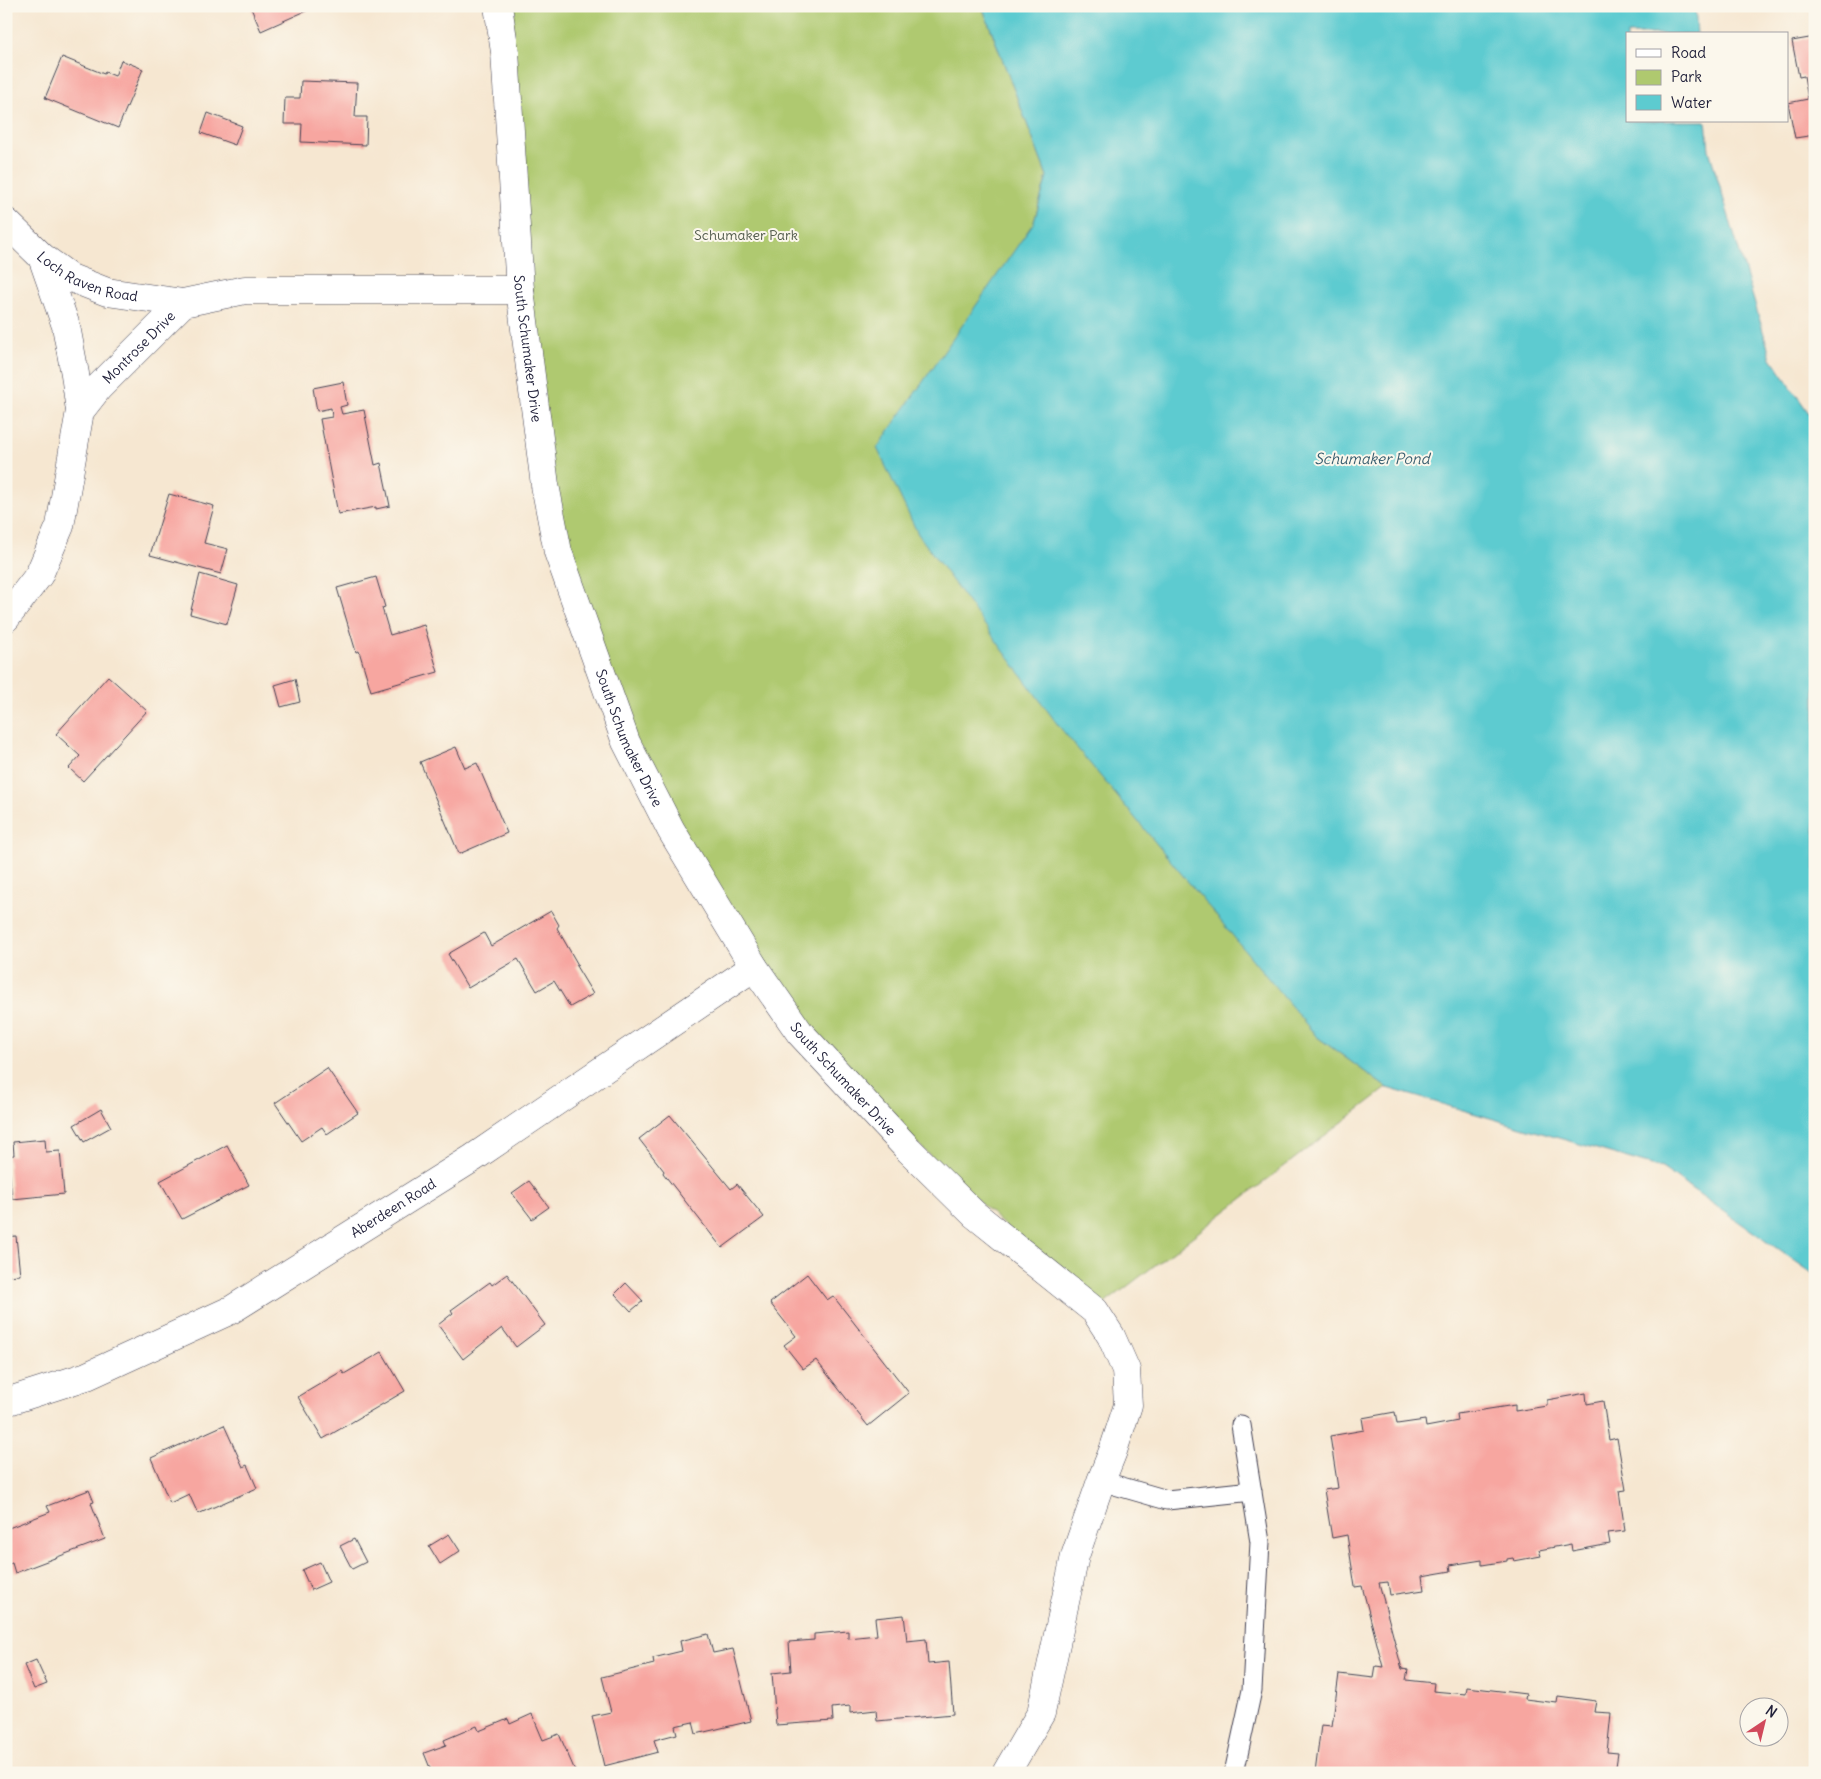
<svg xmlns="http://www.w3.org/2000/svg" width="1821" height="1779" font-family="Delius,sans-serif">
<rect width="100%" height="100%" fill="#fbf7ec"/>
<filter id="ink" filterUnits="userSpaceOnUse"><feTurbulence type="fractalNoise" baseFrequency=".02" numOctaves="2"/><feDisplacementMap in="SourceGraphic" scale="10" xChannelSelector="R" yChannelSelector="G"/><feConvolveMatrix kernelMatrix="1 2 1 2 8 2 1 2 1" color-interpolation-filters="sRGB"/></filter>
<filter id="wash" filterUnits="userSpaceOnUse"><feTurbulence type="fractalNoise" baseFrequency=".0096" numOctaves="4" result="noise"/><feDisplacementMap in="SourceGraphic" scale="20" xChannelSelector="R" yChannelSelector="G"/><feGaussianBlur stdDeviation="1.12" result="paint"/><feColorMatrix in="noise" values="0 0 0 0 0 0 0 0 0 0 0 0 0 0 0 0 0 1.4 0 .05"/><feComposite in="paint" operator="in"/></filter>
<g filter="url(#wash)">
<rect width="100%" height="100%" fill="#f6e7d1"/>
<path fill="#afc96f" stroke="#687655" d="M 497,6 L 982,6 L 1047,176 L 1034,222 L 1316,1036 L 1387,1088 L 1095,1311 L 800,1033 L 671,830 L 558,552 Z"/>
<path fill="#5dcbd0" stroke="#407686" d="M 982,6 L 1695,6 L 1697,34 L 1627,34 L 1627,121 L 1706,121 L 1709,150 L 1771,358 L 1815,422 L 1815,1275 L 1662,1168 L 1387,1088 L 1316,1036 L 1058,725 L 918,534 L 877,448 L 1034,222 L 1047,176 Z"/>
<g id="blocks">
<g fill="#f7a6a0">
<path d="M 250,6 L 317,6 L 261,31 Z"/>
<path d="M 1815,37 L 1815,135 L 1795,138 L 1788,103 L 1808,99 L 1804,76 L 1799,77 L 1792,41 Z"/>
<path d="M 62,57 L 104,74 L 105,72 L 115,76 L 121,60 L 143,69 L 118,128 L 45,98 Z"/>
<path d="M 301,81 L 357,83 L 355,117 L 367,117 L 366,145 L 301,142 L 302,124 L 284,124 L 285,98 L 300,98 Z"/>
<path d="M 208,113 L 242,126 L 235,145 L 201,133 Z"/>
<path d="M 343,382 L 347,405 L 340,407 L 342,414 L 364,410 L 375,465 L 381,463 L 390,506 L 376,509 L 376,507 L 338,514 L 320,419 L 332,417 L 331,408 L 317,411 L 313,388 Z"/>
<path d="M 169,494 L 214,506 L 204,543 L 228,549 L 221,574 L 150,555 Z"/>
<path d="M 200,574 L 238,585 L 227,624 L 190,614 Z"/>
<path d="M 376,577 L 385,607 L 382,608 L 390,635 L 424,625 L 438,672 L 371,691 L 359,651 L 356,652 L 337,588 Z"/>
<path d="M 108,676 L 147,711 L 83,781 L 69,768 L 80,756 L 56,734 Z"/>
<path d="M 295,679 L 300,702 L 281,707 L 275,685 Z"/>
<path d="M 456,747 L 465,768 L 477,763 L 507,833 L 459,854 L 420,762 Z"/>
<path d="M 551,911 L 559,925 L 557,928 L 578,965 L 576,966 L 593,994 L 570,1007 L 554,981 L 537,991 L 518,959 L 468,988 L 448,954 L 484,933 L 491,946 Z"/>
<path d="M 327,1068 L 358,1113 L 327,1134 L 322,1127 L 301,1141 L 275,1103 Z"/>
<path d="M 101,1109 L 111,1127 L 84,1142 L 74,1125 Z"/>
<path d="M 670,1115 L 731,1189 L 737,1184 L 764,1217 L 722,1248 L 663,1173 L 664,1171 L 639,1139 Z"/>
<path d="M 45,1139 L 46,1152 L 60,1151 L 64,1194 L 12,1199 L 8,1156 L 14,1155 L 13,1142 Z"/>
<path d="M 227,1145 L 249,1185 L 182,1219 L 160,1181 Z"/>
<path d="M 529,1181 L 549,1207 L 532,1219 L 512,1193 Z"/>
<path d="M 16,1236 L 20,1275 L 6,1276 L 6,1237 Z"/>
<path d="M 507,1274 L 545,1325 L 516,1347 L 502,1328 L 463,1359 L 438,1325 L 453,1313 L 451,1310 L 490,1282 L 492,1285 Z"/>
<path d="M 807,1274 L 827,1300 L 833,1296 L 909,1393 L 868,1426 L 816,1360 L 803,1369 L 784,1345 L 796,1336 L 770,1303 Z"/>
<path d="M 626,1283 L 643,1301 L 631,1311 L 615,1294 Z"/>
<path d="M 382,1352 L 405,1391 L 323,1439 L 298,1397 L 342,1371 L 344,1374 Z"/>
<path d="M 1586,1393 L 1587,1404 L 1603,1401 L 1609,1440 L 1617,1438 L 1626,1490 L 1619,1491 L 1625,1531 L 1608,1533 L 1610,1544 L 1572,1551 L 1571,1544 L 1539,1550 L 1541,1556 L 1514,1561 L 1513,1558 L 1507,1559 L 1507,1561 L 1482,1565 L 1482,1560 L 1450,1565 L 1451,1571 L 1422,1576 L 1424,1590 L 1390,1595 L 1388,1582 L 1379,1583 L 1402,1669 L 1408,1670 L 1406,1680 L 1434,1683 L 1433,1691 L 1466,1694 L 1467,1687 L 1526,1694 L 1525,1699 L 1557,1703 L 1558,1696 L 1596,1701 L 1594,1712 L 1611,1713 L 1607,1752 L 1618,1753 L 1615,1773 L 1315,1773 L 1321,1725 L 1332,1726 L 1339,1674 L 1374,1678 L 1376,1666 L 1383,1667 L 1362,1586 L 1355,1587 L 1347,1535 L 1332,1538 L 1324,1490 L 1338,1488 L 1330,1436 L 1364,1430 L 1362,1418 L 1395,1412 L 1397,1424 L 1425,1420 L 1426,1427 L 1458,1421 L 1457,1414 L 1515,1405 L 1515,1411 L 1547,1406 L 1547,1400 Z"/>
<path d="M 224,1425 L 243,1467 L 247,1465 L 257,1488 L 198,1514 L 189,1494 L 170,1503 L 151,1458 Z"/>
<path d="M 89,1490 L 94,1502 L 91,1503 L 105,1539 L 15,1573 L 12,1563 L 6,1565 L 6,1556 L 9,1555 L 6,1549 L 6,1529 L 50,1512 L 47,1506 Z"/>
<path d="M 449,1534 L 460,1551 L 440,1564 L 429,1546 Z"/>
<path d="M 354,1539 L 366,1562 L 352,1569 L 340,1546 Z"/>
<path d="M 320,1562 L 329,1582 L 311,1590 L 302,1570 Z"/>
<path d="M 904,1615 L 907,1641 L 926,1639 L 928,1664 L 949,1662 L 953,1714 L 877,1721 L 876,1710 L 850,1713 L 850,1706 L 832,1708 L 833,1721 L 776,1725 L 772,1673 L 791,1671 L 789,1642 L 814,1640 L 814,1634 L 848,1631 L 848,1638 L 877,1635 L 875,1618 Z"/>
<path d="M 708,1634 L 713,1653 L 733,1649 L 751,1721 L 696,1734 L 693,1722 L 675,1726 L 677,1734 L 654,1740 L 658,1752 L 604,1766 L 592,1716 L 611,1712 L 602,1677 L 654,1664 L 653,1658 L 682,1651 L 680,1641 Z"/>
<path d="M 36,1660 L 47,1684 L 34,1689 L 24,1665 Z"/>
<path d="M 532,1714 L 543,1740 L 559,1734 L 576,1773 L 432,1773 L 424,1753 L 446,1745 L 444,1740 L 477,1726 L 479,1731 L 508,1719 L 510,1724 Z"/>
</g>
</g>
</g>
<g filter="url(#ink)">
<use href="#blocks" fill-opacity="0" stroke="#424052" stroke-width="1"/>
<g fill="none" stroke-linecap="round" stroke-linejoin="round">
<defs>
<g id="lane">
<path d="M 1101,1481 L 1167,1500 L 1252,1491"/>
<path d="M 1234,1773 L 1252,1690 L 1260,1542 L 1241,1425"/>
</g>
<g id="street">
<path id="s1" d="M 498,6 L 505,52 L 520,290 L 545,485 L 558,552 L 626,742 L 671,830 L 754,967 L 800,1033 L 909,1150 L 974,1214 L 1095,1311 L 1111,1336 L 1126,1370 L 1128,1405 L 1113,1451 L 1101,1481 L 1075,1556 L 1041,1713 L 1006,1773"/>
<path id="s2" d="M 6,222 L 42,257 L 71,278 L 107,292 L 183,303"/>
<path d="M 42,257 L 66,326 L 75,374 L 80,411"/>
<path id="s3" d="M 6,618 L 39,575 L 60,526 L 80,411 L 98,388 L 183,303 L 245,290 L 520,290"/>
<path id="s4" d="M 6,1402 L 87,1376 L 231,1310 L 473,1158 L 754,967"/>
</g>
</defs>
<use href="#lane" stroke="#424052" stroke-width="21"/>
<use href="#street" stroke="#424052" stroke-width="29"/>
<use href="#lane" stroke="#fff" stroke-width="19"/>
<use href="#street" stroke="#fff" stroke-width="28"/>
</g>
</g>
<g text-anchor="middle" stroke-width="4" stroke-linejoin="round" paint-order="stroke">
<g font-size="14" fill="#535c4d" stroke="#fbf7ec">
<text x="746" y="240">Schumaker Park</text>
</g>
<g font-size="14" fill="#22223b" stroke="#fbf7ec">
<text dy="5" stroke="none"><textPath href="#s2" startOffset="101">Loch Raven Road</textPath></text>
<text dy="5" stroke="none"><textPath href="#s3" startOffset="311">Montrose Drive</textPath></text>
<text dy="5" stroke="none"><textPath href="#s1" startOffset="344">South Schumaker Drive</textPath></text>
<text dy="5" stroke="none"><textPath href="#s1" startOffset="749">South Schumaker Drive</textPath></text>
<text dy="5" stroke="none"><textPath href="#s1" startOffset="1154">South Schumaker Drive</textPath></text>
<text dy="5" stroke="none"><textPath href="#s4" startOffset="435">Aberdeen Road</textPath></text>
</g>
<g font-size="15" font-style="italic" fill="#375d6f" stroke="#fbf7ec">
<text x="1372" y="464">Schumaker Pond</text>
</g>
</g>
<rect width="1821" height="1779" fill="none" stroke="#fbf7ec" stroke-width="25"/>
<rect x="1626" y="32" width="162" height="90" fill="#fbf7ec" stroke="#a4a2a5"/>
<rect x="1636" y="49" width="25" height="8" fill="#ffffff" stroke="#a4a2a5"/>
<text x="1671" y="58" font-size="15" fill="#22223b">Road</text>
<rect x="1636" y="70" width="25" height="15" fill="#afc96f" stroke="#a4a2a5"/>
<text x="1671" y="82" font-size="15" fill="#22223b">Park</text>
<rect x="1636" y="95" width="25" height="15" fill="#5dcbd0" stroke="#a4a2a5"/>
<text x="1671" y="108" font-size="15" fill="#22223b">Water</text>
<g transform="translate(1764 1722) rotate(35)"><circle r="24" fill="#fbf7ec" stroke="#a4a2a5"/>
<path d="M0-4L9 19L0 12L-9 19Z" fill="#d1495b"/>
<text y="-8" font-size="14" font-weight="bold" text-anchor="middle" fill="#22223b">N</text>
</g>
</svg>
